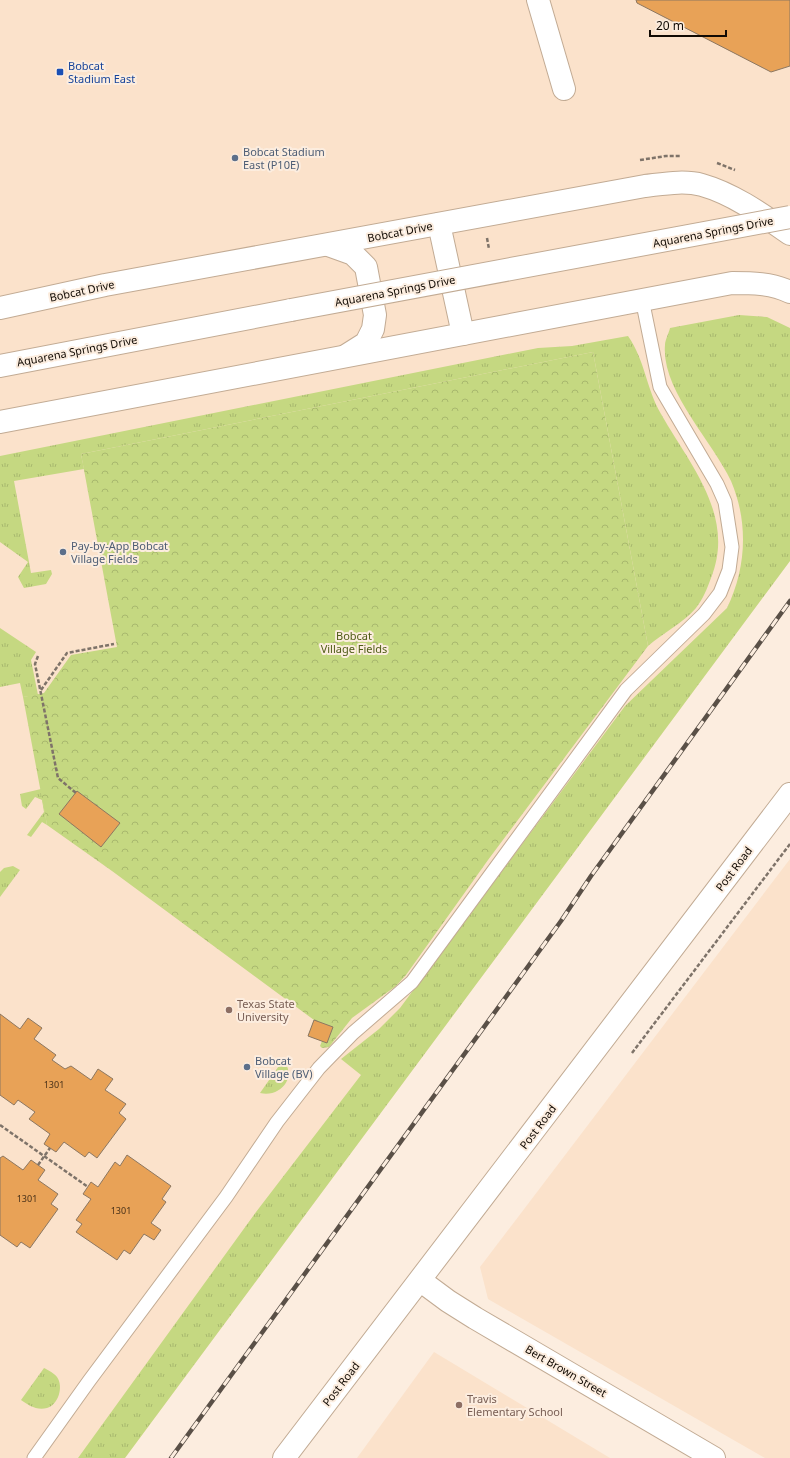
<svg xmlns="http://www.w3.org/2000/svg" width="790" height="1458" font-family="'Noto Sans',sans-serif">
<defs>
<pattern id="grass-tufts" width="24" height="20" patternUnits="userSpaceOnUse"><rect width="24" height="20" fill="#c5d881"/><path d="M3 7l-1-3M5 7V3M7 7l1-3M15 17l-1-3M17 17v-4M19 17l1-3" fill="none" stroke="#a8b86e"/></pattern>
<pattern id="park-crowns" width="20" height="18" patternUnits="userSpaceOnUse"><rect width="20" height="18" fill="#c5d881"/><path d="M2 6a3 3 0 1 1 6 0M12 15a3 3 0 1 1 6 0" fill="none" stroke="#a8b86e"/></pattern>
</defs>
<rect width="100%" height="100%" fill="#fceddf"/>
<g fill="#fbe2cb">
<path d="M 0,0 L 790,0 L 790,561 L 125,1458 L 0,1458 Z"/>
<path d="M 790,859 L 790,1458 L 765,1458 L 488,1299 L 480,1267 Z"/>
<path d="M 434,1352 L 610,1458 L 357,1458 Z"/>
</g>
<g fill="url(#grass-tufts)">
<path d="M 739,315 L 767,317 L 790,328 L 790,561 L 125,1458 L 78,1458 L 256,1212 L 361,1075 L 341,1059 L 379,1029 L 400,1008 L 625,706 L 727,608 C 746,569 749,523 731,481 C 713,442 661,390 665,345 C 665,340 669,333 670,328 Z"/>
<path d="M 628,336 C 645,360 646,388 661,414 C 690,465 736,516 711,578 C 707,589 703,599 696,608 C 683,623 663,633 648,646 L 593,352 L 81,454 L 84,469 L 14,481 L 31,573 L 51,570 L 52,574 L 46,584 L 24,588 L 18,577 L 28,562 L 0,542 L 0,456 L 538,348 L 572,346 Z"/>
<path d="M 0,628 L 36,652 L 31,660 L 38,695 L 23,697 L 20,683 L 0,687 Z"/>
<path d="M 41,789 L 47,825 L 42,822 L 31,837 L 27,835 L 44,812 L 42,800 L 35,797 L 26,809 L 22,806 L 20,794 Z"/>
<path d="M 13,866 L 20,870 L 0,897 L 0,872 L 4,868 Z"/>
<path d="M 283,1060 C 298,1077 280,1098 260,1093 Z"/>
<path d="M 44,1368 C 48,1370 54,1373 57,1377 C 64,1387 58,1405 47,1408 C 37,1411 28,1405 21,1400 Z"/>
</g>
<path fill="url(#park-crowns)" d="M 593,352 L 648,646 L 488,860 L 406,975 L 396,986 L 352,1018 L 329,1047 L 322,1048 L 320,1046 L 322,1041 L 308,1036 L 314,1020 L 112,871 L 47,825 L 23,697 L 44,693 L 71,655 L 117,647 L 81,454 Z"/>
<g fill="#e8a257" stroke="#8c7761">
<path d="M 636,0 L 790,0 L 790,66 L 771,72 L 637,3 Z"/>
<path d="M 77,791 L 120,823 L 101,847 L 59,814 Z"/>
<path d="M 0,1014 L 20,1029 L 28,1018 L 42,1028 L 34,1039 L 56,1055 L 52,1060 L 65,1069 L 71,1066 L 91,1080 L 98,1069 L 113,1079 L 105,1090 L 126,1104 L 119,1113 L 126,1119 L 97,1158 L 89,1152 L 85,1157 L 64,1142 L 56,1152 L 44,1144 L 50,1134 L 29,1119 L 35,1112 L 18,1100 L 14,1105 L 0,1095 Z"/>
<path d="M 314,1020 L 333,1027 L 327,1043 L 308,1036 Z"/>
<path d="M 127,1155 L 171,1186 L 162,1199 L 166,1202 L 151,1223 L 161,1230 L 154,1240 L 144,1234 L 130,1254 L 124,1250 L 117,1260 L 76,1232 L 82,1224 L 76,1220 L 91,1199 L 83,1194 L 91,1182 L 98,1187 L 115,1162 L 120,1166 Z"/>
<path d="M 3,1156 L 23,1170 L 31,1160 L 45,1170 L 38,1180 L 58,1194 L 51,1204 L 58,1209 L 30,1248 L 21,1242 L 17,1247 L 0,1235 L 0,1158 Z"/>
</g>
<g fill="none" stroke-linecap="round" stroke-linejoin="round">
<defs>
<path id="lane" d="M 34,1458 L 89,1381 L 226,1197 L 277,1122 L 319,1068 L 353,1033 L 412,982 L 626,690 L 704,614 L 720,593 L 729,570 L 732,547 L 725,502 L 717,484 L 660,387 L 642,299"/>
<g id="street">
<path d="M 538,0 L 564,89"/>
<path d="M 421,1281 L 448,1301 L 475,1318 L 714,1458"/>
</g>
<g id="secondary">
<path d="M 439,224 L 463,334"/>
<path d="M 328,245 L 353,254 L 366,267 L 375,315 L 373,329 L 366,343 L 347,355"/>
<path d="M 0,308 L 105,285 L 645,186 C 663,184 684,180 702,185 C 734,194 764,216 790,234"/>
<path d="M 0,366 L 291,310"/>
<path d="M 0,422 L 732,283 C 752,283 771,283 790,292"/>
<path d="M 284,1458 L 790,794"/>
</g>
</defs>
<use href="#lane" stroke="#c2ab94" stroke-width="15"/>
<use href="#street" stroke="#c2ab94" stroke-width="24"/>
<use href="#secondary" stroke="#c2ab94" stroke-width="24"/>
<g stroke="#7e7369" stroke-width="2.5" stroke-dasharray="4 2" stroke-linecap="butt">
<path d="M 640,160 L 666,156 L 681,156"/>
<path d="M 717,163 L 735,170"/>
<path d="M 487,238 L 489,249"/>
<path d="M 38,656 L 35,664 L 58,778 L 76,793"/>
<path d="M 41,690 L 67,653 L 114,644"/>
<path d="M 632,1053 L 790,844"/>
<path d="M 0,1125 L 88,1187"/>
<path d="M 38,1165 L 50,1148"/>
</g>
<use href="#lane" stroke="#fff" stroke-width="13"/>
<use href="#street" stroke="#fff" stroke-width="22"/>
<use href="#secondary" stroke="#fff" stroke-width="22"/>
<defs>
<path id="rail" d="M 171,1458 L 561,921 L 591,876 L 790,601"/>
</defs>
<use href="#rail" stroke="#5a5047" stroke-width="4.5"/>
<use href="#rail" stroke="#fceddf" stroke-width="3" stroke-dasharray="9" stroke-linecap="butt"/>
<defs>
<path id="secondary-bridge" d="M 291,310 L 790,217"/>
</defs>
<use href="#secondary-bridge" stroke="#c2ab94" stroke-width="24" stroke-linecap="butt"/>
<use href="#secondary-bridge" stroke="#fff" stroke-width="22"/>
</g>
<rect fill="#1a4fb4" stroke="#fceddf" stroke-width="1.5" x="56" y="68" width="8" height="8" rx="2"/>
<g fill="#5c6f8a" stroke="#fceddf" stroke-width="1.5">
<circle cx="235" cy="158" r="4"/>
<circle cx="63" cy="552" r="4"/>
<circle cx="247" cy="1067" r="4"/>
</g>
<g fill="#8d6e63" stroke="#fceddf" stroke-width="1.5">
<circle cx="229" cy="1010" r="4"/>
<circle cx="459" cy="1405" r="4"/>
</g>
<g text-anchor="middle" stroke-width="4" stroke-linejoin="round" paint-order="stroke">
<g font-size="9" fill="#473018">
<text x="54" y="1088">1301</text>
<text x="27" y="1202">1301</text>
<text x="121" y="1214">1301</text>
</g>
<g font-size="11" fill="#164399" stroke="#fceddf" text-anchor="start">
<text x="68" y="70">Bobcat<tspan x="68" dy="13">Stadium East</tspan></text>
</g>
<g font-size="11" fill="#4e5e75" stroke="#fceddf" text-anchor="start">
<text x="243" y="156">Bobcat Stadium<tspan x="243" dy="13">East (P10E)</tspan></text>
<text x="71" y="550">Pay-by-App Bobcat<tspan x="71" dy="13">Village Fields</tspan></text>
<text x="255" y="1065">Bobcat<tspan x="255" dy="13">Village (BV)</tspan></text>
</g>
<g font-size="11" fill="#110a03" stroke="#fceddf">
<text transform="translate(400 232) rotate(-11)" y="4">Bobcat Drive</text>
<text transform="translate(713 232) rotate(-11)" y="4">Aquarena Springs Drive</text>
<text transform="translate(82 291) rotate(-12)" y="4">Bobcat Drive</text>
<text transform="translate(395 291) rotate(-11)" y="4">Aquarena Springs Drive</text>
<text transform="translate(77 351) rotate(-11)" y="4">Aquarena Springs Drive</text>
<text transform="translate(734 869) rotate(-53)" y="4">Post Road</text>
<text transform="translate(538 1127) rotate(-53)" y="4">Post Road</text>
<text transform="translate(566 1371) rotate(30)" y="4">Bert Brown Street</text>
<text transform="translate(341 1384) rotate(-52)" y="4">Post Road</text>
</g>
<g font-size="11" fill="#4f5c17" stroke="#fceddf">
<text x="354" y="640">Bobcat<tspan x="354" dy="13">Village Fields</tspan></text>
</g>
<g font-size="11" fill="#785e54" stroke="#fceddf" text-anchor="start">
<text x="237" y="1008">Texas State<tspan x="237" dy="13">University</tspan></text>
<text x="467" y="1403">Travis<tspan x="467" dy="13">Elementary School</tspan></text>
</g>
</g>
<path d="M650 30v6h76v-6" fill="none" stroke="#110a03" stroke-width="2"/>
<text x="656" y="30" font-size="12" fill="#110a03" stroke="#fceddf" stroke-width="3" paint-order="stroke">20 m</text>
</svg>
